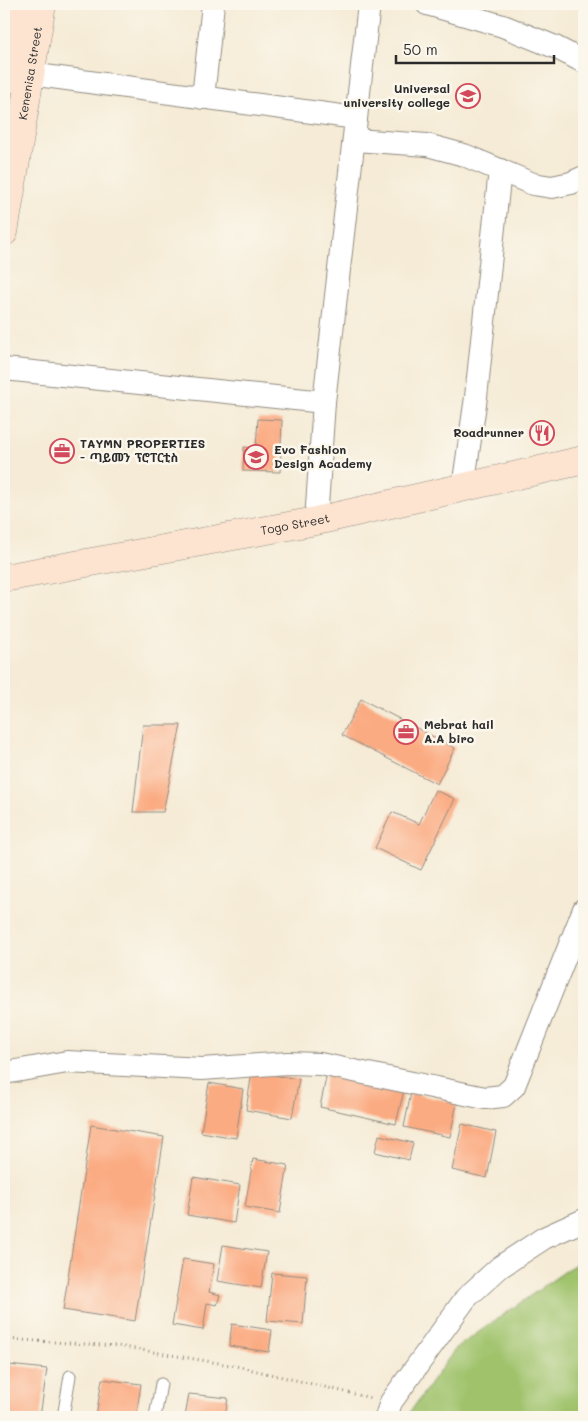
<svg xmlns="http://www.w3.org/2000/svg" width="588" height="1421" font-family="Mali,'Noto Sans Ethiopic',sans-serif">
<rect width="100%" height="100%" fill="#fbf7ec"/>
<filter id="ink" filterUnits="userSpaceOnUse"><feTurbulence type="fractalNoise" baseFrequency=".02" numOctaves="2"/><feDisplacementMap in="SourceGraphic" scale="10" xChannelSelector="R" yChannelSelector="G"/><feConvolveMatrix kernelMatrix="1 2 1 2 8 2 1 2 1" color-interpolation-filters="sRGB"/></filter>
<filter id="wash" filterUnits="userSpaceOnUse"><feTurbulence type="fractalNoise" baseFrequency=".0096" numOctaves="4" result="noise"/><feDisplacementMap in="SourceGraphic" scale="20" xChannelSelector="R" yChannelSelector="G"/><feGaussianBlur stdDeviation="1.12" result="paint"/><feColorMatrix in="noise" values="0 0 0 0 0 0 0 0 0 0 0 0 0 0 0 0 0 1.4 0 .05"/><feComposite in="paint" operator="in"/></filter>
<g filter="url(#wash)">
<rect width="100%" height="100%" fill="#f5ebd6"/>
<path fill="#9fc26b" stroke="#65764b" d="M 584,1258 L 584,1417 L 415,1417 L 408,1415 L 456,1348 Z"/>
<g id="blocks">
<g fill="#fbab82">
<path d="M 258,419 L 282,420 L 280,472 L 243,471 L 244,447 L 256,448 Z"/>
<path d="M 361,699 L 455,748 L 437,784 L 342,735 Z"/>
<path d="M 143,725 L 181,725 L 163,812 L 133,812 Z"/>
<path d="M 435,790 L 455,799 L 421,870 L 375,848 L 392,812 L 419,824 Z"/>
<path d="M 252,1072 L 299,1079 L 292,1118 L 246,1110 Z"/>
<path d="M 327,1073 L 404,1090 L 396,1124 L 320,1107 Z"/>
<path d="M 209,1083 L 243,1089 L 236,1138 L 201,1132 Z"/>
<path d="M 411,1093 L 457,1103 L 450,1137 L 404,1127 Z"/>
<path d="M 462,1124 L 496,1132 L 487,1178 L 452,1170 Z"/>
<path d="M 91,1125 L 164,1137 L 135,1321 L 63,1310 Z"/>
<path d="M 379,1135 L 413,1143 L 409,1160 L 375,1152 Z"/>
<path d="M 253,1159 L 288,1165 L 280,1213 L 245,1207 Z"/>
<path d="M 193,1177 L 240,1185 L 234,1223 L 187,1215 Z"/>
<path d="M 223,1245 L 267,1252 L 261,1288 L 217,1281 Z"/>
<path d="M 183,1259 L 214,1264 L 209,1292 L 220,1295 L 217,1305 L 207,1303 L 203,1330 L 172,1325 Z"/>
<path d="M 272,1273 L 307,1276 L 303,1324 L 267,1321 Z"/>
<path d="M 232,1324 L 272,1330 L 269,1352 L 229,1346 Z"/>
<path d="M 8,1365 L 47,1369 L 40,1417 L 4,1417 L 4,1394 Z"/>
<path d="M 102,1379 L 141,1384 L 136,1417 L 96,1417 Z"/>
<path d="M 189,1394 L 228,1398 L 225,1417 L 185,1417 Z"/>
</g>
</g>
</g>
<g filter="url(#ink)">
<use href="#blocks" fill-opacity="0" stroke="#908b80" stroke-width="1"/>
<g fill="none" stroke-linecap="round" stroke-linejoin="round">
<defs>
<g id="lane">
<path d="M 63,1417 L 70,1376"/>
<path d="M 155,1417 L 161,1384"/>
</g>
<g id="street">
<path d="M 427,4 L 503,26 L 555,47 L 584,62"/>
<path d="M 30,74 L 356,118"/>
<path d="M 203,98 L 213,4"/>
<path d="M 355,140 L 427,145 L 464,155 L 533,184 L 552,187 L 571,183 L 584,177"/>
<path d="M 4,369 L 324,402"/>
<path d="M 463,488 L 476,397 L 500,170"/>
<path d="M 316,521 L 324,402 L 369,4"/>
<path d="M 4,1071 L 10,1072 L 67,1062 L 202,1069 L 288,1063 L 320,1064 L 485,1098 L 503,1096 L 514,1086 L 584,909"/>
<path d="M 386,1417 L 391,1402 L 466,1298 L 500,1267 L 544,1238 L 584,1220"/>
</g>
<g id="secondary">
<path d="M 4,81 L 17,4"/>
<path id="s1" d="M 4,232 L 42,4"/>
<path id="s2" d="M 4,578 L 316,521 L 584,460"/>
</g>
</defs>
<use href="#lane" stroke="#908b80" stroke-width="13"/>
<use href="#street" stroke="#908b80" stroke-width="24"/>
<use href="#secondary" stroke="#908b80" stroke-width="29"/>
<path stroke="#908b80" stroke-width="3" stroke-dasharray="1 4" stroke-linecap="butt" d="M 4,1339 L 118,1346 L 236,1366 L 371,1398"/>
<use href="#lane" stroke="#fff" stroke-width="11"/>
<use href="#street" stroke="#fff" stroke-width="22"/>
<use href="#secondary" stroke="#fde4d1" stroke-width="28"/>
</g>
</g>
<defs>
<symbol id="school-ring" viewBox="-11 -11 22 22"><circle r="9.5" fill="#fbf7ec" stroke="#d1495b" stroke-width="1.5"/><path d="M0-5L7-2L0 1L-7-2ZM-4 1L0 2.5L4 1V4Q0 6-4 4Z" fill="#d1495b"/></symbol>
<symbol id="restaurant-ring" viewBox="-11 -11 22 22"><circle r="9.5" fill="#fbf7ec" stroke="#d1495b" stroke-width="1.5"/><path d="M-5-6h1v4h1v-4h1v4h1v-4h1v5L-1.5 .5V6h-2V.5L-5-1ZM5-6V6H3V1.5H1.5Q1.5-4 5-6Z" fill="#d1495b"/></symbol>
<symbol id="office-ring" viewBox="-11 -11 22 22"><circle r="9.5" fill="#fbf7ec" stroke="#d1495b" stroke-width="1.5"/><path d="M-6-3h4V-5.5h4V-3h4V5H-6ZM-1-4.5V-3h2v-1.5ZM-6 0V1H6V0Z" fill="#d1495b"/></symbol>
</defs>
<g fill-rule="evenodd">
<use href="#school-ring" x="454" y="82" width="28" height="28"/>
<use href="#restaurant-ring" x="528" y="419" width="28" height="28"/>
<use href="#office-ring" x="48" y="437" width="28" height="28"/>
<use href="#school-ring" x="242" y="443" width="28" height="28"/>
<use href="#office-ring" x="392" y="718" width="28" height="28"/>
</g>
<g text-anchor="middle" stroke-width="5" stroke-linejoin="round" paint-order="stroke">
<g font-size="12" fill="#2b2b2b" stroke="#fbf7ec">
<text dy="4" stroke="none"><textPath href="#s1" startOffset="161">Kenenisa Street</textPath></text>
<text dy="4" stroke="none"><textPath href="#s2" startOffset="296">Togo Street</textPath></text>
</g>
<g font-size="12" font-weight="bold" fill="#2b2b2b" stroke="#fbf7ec" text-anchor="start">
<text x="450" y="93" text-anchor="end">Universal<tspan x="450" dy="14">university college</tspan></text>
<text x="524" y="437" text-anchor="end">Roadrunner</text>
<text x="80" y="448">TAYMN PROPERTIES<tspan x="80" dy="14">- ጣይመን ፕሮፐርቲስ</tspan></text>
<text x="274" y="454">Evo Fashion<tspan x="274" dy="14">Design Academy</tspan></text>
<text x="424" y="729">Mebrat hail<tspan x="424" dy="14">A.A biro</tspan></text>
</g>
</g>
<rect width="588" height="1421" fill="none" stroke="#fbf7ec" stroke-width="20"/>
<path d="M396 55v8h158v-8" fill="none" stroke="#2b2b2b" stroke-width="2.5"/>
<text x="403" y="55" font-size="15" fill="#2b2b2b" stroke="#fbf7ec" stroke-width="4" paint-order="stroke">50 m</text>
</svg>
